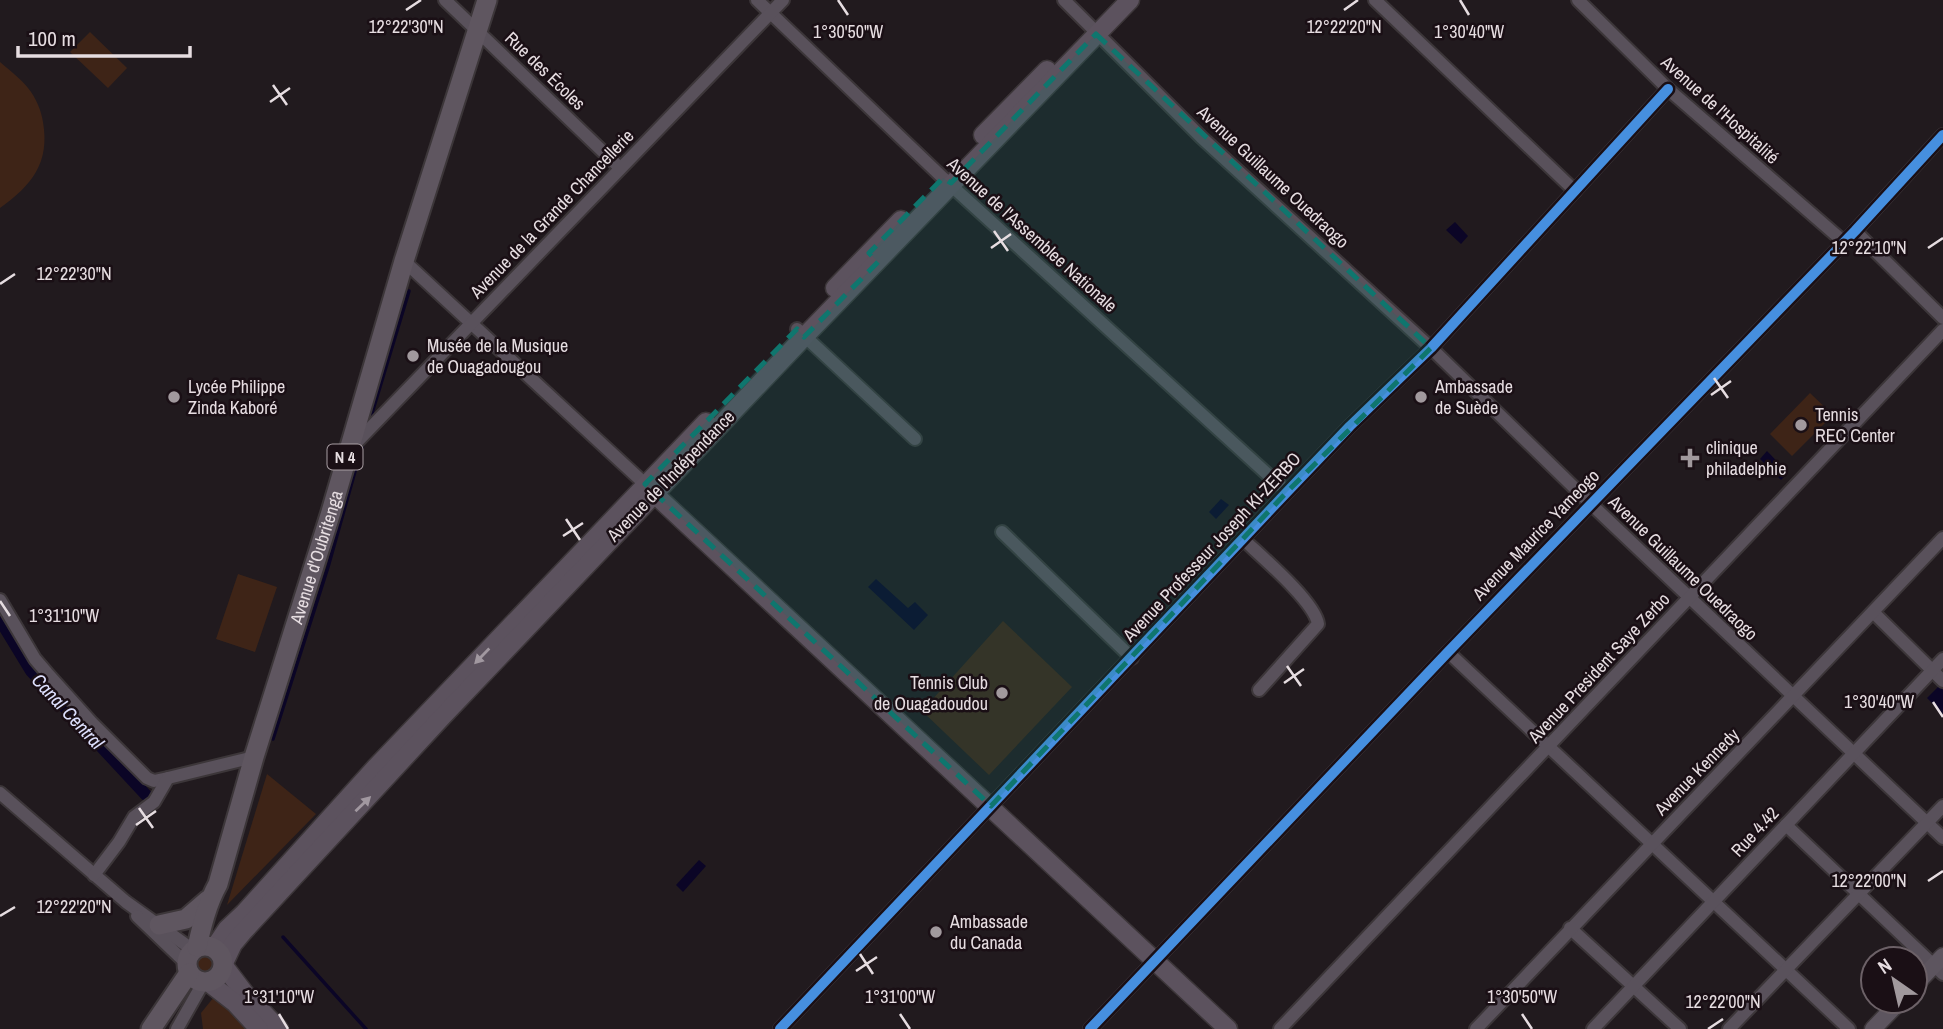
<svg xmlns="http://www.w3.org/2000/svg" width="1943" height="1029" font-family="'Archivo Narrow',sans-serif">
<rect width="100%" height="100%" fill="#211a1e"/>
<g fill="#3e2417">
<path d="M 90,32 L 127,68 L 108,88 L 70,52 Z"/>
<path d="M 0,62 C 9,70 20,78 28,88 C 36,98 41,110 43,122 C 50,163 32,185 0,208 Z"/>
<path d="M 1810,393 L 1833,415 L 1792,456 L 1770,434 Z"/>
<path d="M 238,574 L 277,587 L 255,652 L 216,639 Z"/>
<path d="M 1003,621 L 1072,687 L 989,775 L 922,711 Z"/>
<path d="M 267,774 L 316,814 L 227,905 Z"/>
<circle cx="205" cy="965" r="8"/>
<path d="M 214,997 L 228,1006 L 250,1029 L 203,1029 L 201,1013 Z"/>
</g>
<g fill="#0b0526">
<path d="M 1455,222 L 1468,236 L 1461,244 L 1446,230 Z"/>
<path d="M 1767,451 L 1788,473 L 1781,480 L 1760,459 Z"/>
<path d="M 1221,499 L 1229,505 L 1216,519 L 1209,512 Z"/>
<path d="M 876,579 L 908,608 L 915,602 L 928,615 L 914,630 L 868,587 Z"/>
<path d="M 1939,686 L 1943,690 L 1943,714 L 1927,698 Z"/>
<path d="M 699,860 L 706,866 L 683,892 L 676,885 Z"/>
</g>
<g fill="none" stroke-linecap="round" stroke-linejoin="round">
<g stroke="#0b0526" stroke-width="3.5">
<path d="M 369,423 L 409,291"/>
<path d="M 273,739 L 328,567 L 363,443"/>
<path d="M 283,937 L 366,1029"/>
</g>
<path stroke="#0b0526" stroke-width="12" d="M 0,620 L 31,671 L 146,795"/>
<defs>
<g id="minor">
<path d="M 445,0 L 620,168"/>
<path d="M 757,0 L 943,178 L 1287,492"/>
<path d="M 1064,0 L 1201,137 L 1431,348 L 1591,504 L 1943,838"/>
<path d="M 1375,0 L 1575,191"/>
<path d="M 1578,0 L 1668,89 L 1844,242"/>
<path d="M 1855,231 L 1943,318"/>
<path d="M 404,261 L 645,484"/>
<path d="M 797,329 L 915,439"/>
<path d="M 353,446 L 783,0"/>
<path d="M 1002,532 L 1132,658"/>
<path d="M 1244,540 C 1262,557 1315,602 1318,624 L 1259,690"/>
<path d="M 0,600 L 35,659 L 47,673 L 92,723 L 147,778 L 154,781 L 168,778"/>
<path d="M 1873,612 L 1943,681"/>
<path d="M 1448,652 L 1849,1029"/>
<path d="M 0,793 L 126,902 L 193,950"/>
<path d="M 1786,825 L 1943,974"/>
<path d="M 94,875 L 119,842 L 134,817 L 154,802 L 168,778 L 254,757"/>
<path d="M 137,916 L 187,964"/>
<path d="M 1570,928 L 1680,1029"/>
<path d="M 177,1029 L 203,983"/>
<path d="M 780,1029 L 1287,492 L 1350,426 L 1431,348 L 1668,89"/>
<path d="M 1090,1029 L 1448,652 L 1855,231 L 1943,135"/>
<path d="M 1280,1029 L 1943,330"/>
<path d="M 1476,1029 L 1943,538"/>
<path d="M 1593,1029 L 1943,659"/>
<path d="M 1729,1029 L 1943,806"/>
</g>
<g id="secondary">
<path d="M 1915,985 L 1943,956"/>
<path d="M 1873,1029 L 1900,1001"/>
</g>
<g id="primary">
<path d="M 983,135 L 1047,70"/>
<path d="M 835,288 L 901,220"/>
<path d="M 647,487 L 1228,1029"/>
<path d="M 214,948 L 227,929 L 244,913 L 375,768 L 706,422"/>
<path d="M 224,963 L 233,944 L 243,932 L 442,717 L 804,337 L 1130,0"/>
<path d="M 224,966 L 246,995 L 279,1029"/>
<path d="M 208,982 L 235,1003 L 259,1029"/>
</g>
<g id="trunk">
<path d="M 159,925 L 186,919 L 208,900"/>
<circle cx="205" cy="964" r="18"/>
<path id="s1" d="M 197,947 C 202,925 207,904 218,884 L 254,757 L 331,512 L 404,261 L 487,0"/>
<path d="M 151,1029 L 189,973"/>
</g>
</defs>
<use href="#minor" stroke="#3c3639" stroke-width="16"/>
<use href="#secondary" stroke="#3c3639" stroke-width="19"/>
<use href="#primary" stroke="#3c3639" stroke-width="21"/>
<use href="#trunk" stroke="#3c3639" stroke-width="23"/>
<use href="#minor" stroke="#59515b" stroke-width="12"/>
<use href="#secondary" stroke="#5d555f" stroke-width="16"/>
<use href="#primary" stroke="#5c525e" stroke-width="18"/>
<use href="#trunk" stroke="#5f5660" stroke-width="19"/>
<defs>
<g id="cycleway">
<path d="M 780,1029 L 1287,492 L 1350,426 L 1431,348 L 1668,89"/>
<path d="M 1090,1029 L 1448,652 L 1855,231 L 1943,135"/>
</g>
</defs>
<use href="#cycleway" stroke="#1a0f15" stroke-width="15"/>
<use href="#cycleway" stroke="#468fdf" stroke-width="10"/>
</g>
<defs><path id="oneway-solid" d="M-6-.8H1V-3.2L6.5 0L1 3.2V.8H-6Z" transform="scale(1.75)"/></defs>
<g fill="#a198a0">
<use href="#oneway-solid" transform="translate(482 656) rotate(134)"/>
<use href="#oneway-solid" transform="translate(363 804) rotate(-44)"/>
</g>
<path fill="#0f766e" fill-opacity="0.2" stroke="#0f766e" stroke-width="5" stroke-dasharray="14 9" stroke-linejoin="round" d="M 1096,34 L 1431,348 L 1287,492 L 991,806 L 645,484 L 797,329 L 804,337 L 878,262 L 869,253 L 943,178 L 951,183 Z"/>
<path fill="none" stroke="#e6dde1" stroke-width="2.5" d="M 838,0 L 848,15M 1460,0 L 1469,15M 406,10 L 421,0M 1344,10 L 1358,0M 273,85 L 287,105M 270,102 L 290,88M 994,231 L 1008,251M 991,248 L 1011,234M 1928,248 L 1943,238M 0,284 L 15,274M 1714,378 L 1728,398M 1711,395 L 1731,381M 566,519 L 580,540M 563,536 L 583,523M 0,601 L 10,616M 1287,666 L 1301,686M 1284,683 L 1304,669M 1933,702 L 1943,717M 139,808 L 153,828M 136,825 L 156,811M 1928,881 L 1943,871M 0,916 L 15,907M 860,954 L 873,974M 856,971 L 877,957M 279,1014 L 288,1029M 900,1014 L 910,1029M 1522,1014 L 1532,1029M 1708,1029 L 1723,1019"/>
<g fill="#a1999d" stroke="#1a0f15" stroke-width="2.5">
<circle cx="413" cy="356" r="7"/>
<circle cx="174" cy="397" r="7"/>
<circle cx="1421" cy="397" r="7"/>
<circle cx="1801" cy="425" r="7"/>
<path d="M1686.5 447.5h7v7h7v7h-7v7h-7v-7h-7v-7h7z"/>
<circle cx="1002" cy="693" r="7"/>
<circle cx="936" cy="932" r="7"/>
</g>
<g text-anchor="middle" stroke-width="5" stroke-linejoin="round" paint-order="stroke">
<rect fill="#1a0f15" stroke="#a99fa4" stroke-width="2" x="327.5" y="444.5" width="35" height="25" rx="5"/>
<g font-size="16" font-weight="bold" fill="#e6dde1">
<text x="345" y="463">N 4</text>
</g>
<g font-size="18" fill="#e6dde1" stroke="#1a0f15">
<text transform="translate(545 71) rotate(44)" y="6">Rue des Écoles</text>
<text transform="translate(1720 110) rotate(42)" y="6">Avenue de l'Hospitalité</text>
<text transform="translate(1273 177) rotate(43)" y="6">Avenue Guillaume Ouedraogo</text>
<text transform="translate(552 214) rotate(-46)" y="6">Avenue de la Grande Chancellerie</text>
<text transform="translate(1032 235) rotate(42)" y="6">Avenue de l'Assemblee Nationale</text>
<text transform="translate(671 476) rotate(-46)" y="6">Avenue de l'Indépendance</text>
<text transform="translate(1536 535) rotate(-46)" y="6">Avenue Maurice Yameogo</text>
<text transform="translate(1212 547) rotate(-47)" y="6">Avenue Professeur Joseph KI-ZERBO</text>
<text dy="6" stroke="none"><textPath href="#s1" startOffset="408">Avenue d'Oubritenga</textPath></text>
<text transform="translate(1683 568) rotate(44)" y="6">Avenue Guillaume Ouedraogo</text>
<text transform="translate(1599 668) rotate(-47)" y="6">Avenue President Saye Zerbo</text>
<text transform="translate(1697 772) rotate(-46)" y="6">Avenue Kennedy</text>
<text transform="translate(1755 832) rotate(-47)" y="6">Rue 4.42</text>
</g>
<g font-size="18" fill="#e6dde1" stroke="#1a0f15" text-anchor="start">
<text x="427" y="352">Musée de la Musique<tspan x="427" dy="21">de Ouagadougou</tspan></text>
<text x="188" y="393">Lycée Philippe<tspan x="188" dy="21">Zinda Kaboré</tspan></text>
<text x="1435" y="393">Ambassade<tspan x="1435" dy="21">de Suède</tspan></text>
<text x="1815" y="421">Tennis<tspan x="1815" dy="21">REC Center</tspan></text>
<text x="1706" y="454">clinique<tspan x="1706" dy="21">philadelphie</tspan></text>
<text x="988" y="689" text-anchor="end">Tennis Club<tspan x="988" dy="21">de Ouagadoudou</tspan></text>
<text x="950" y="928">Ambassade<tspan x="950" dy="21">du Canada</tspan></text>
</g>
<g font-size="19" font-style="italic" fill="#dee0fe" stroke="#1a0f15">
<text transform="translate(68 711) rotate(47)" y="7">Canal Central</text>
</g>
</g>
<g font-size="18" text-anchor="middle" fill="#e6dde1" stroke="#1a0f15" stroke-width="5" stroke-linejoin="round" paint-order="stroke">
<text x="406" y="33">12°22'30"N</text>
<text x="1344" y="33">12°22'20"N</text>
<text x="848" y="38">1°30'50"W</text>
<text x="1469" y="38">1°30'40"W</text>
<text x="1869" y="254">12°22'10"N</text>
<text x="74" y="280">12°22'30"N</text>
<text x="64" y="622">1°31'10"W</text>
<text x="1879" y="708">1°30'40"W</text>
<text x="1869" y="887">12°22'00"N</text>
<text x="74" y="913">12°22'20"N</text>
<text x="279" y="1003">1°31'10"W</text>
<text x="900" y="1003">1°31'00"W</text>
<text x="1522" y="1003">1°30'50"W</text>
<text x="1723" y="1008">12°22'00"N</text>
</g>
<g transform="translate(1894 980) rotate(326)"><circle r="33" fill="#1a0f15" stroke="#6c6167" stroke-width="2"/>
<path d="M0-5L12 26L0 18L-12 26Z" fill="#a1999d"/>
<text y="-10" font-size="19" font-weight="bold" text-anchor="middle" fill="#e6dde1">N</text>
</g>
<path d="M18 46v10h172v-10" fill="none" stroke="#e6dde1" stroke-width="3.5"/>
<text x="28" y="46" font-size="21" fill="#e6dde1" stroke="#1a0f15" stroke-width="5" paint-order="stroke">100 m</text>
</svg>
